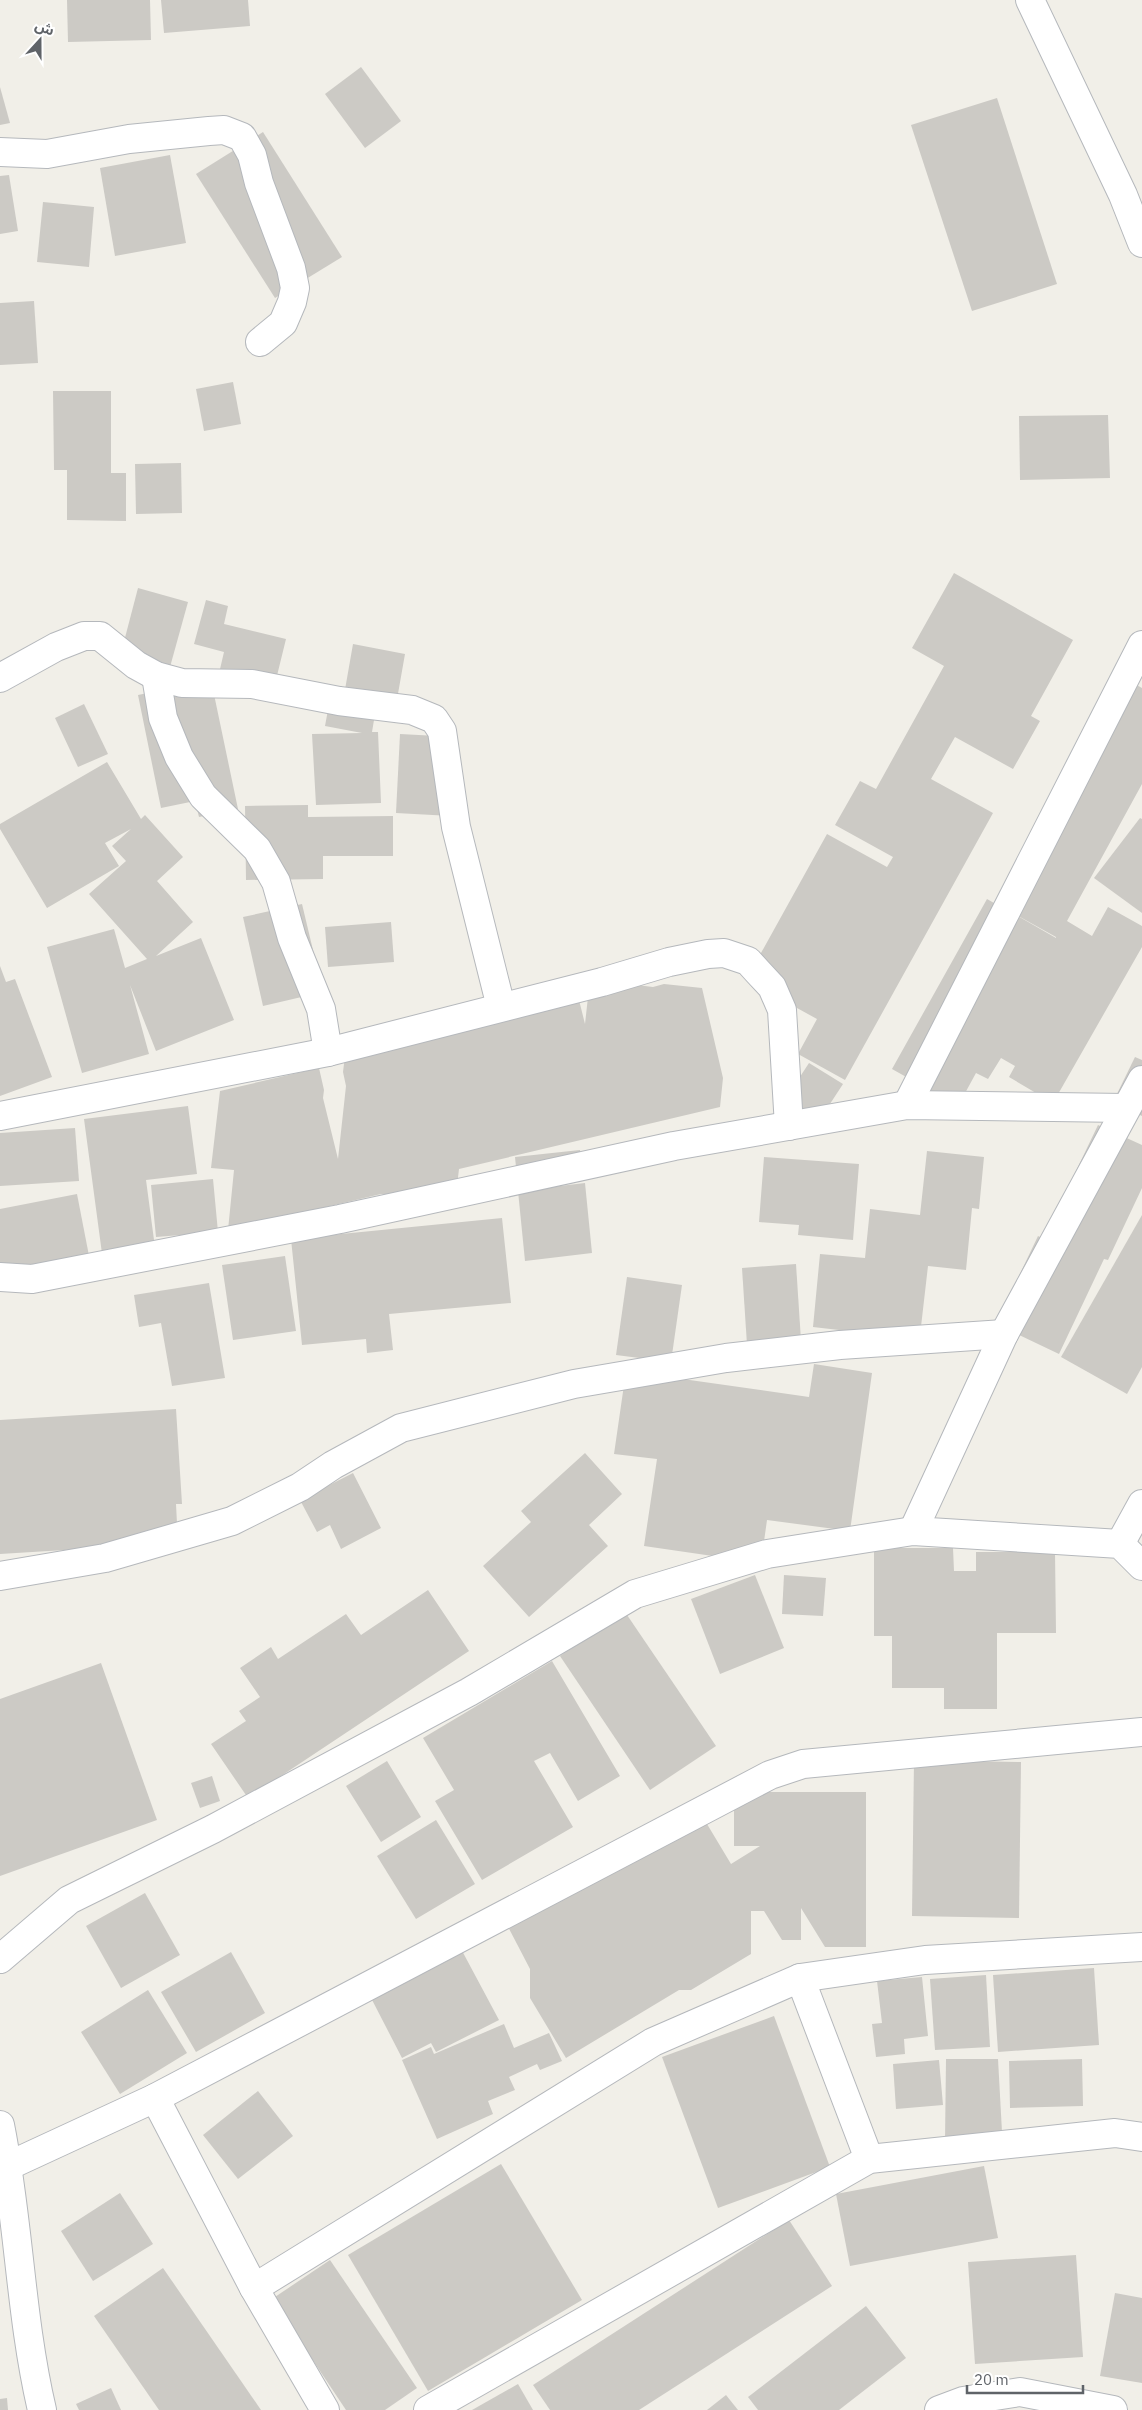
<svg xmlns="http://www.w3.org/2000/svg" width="1142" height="2410" font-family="'IBM Plex Sans','Noto Sans Arabic',sans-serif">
<rect width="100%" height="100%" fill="#f1efe8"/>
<g fill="#cccac5" fill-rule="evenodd">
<path d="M 67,0 L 150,0 L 151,40 L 68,42 Z"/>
<path d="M 161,0 L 248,0 L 250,26 L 164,33 Z"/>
<path d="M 361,67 L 401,121 L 365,148 L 325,94 Z"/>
<path d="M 0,87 L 10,123 L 0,125 Z"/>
<path d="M 997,98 L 1057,284 L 972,311 L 911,125 Z"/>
<path d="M 263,132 L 342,257 L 275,298 L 196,174 Z"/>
<path d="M 170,155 L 186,243 L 115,256 L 100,168 Z"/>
<path d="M 9,175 L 18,231 L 0,234 L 0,176 Z"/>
<path d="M 43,202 L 94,207 L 89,267 L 37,262 Z"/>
<path d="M 34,301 L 38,363 L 0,365 L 0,303 Z"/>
<path d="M 233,382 L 241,424 L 204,431 L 196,389 Z"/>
<path d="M 53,391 L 111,391 L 111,473 L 126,473 L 126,521 L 67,520 L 67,470 L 54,470 Z"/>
<path d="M 1108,415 L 1110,478 L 1020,480 L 1019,416 Z"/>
<path d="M 181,463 L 182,513 L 136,514 L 135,464 Z"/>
<path d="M 954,573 L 1073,640 L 1031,716 L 1040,721 L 1013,769 L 955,737 L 931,779 L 993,813 L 845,1080 L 798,1054 L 817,1019 L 746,980 L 827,834 L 887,867 L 893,857 L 835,825 L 860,781 L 876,789 L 944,666 L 912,648 Z"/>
<path d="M 138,588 L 188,602 L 170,667 L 121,653 Z"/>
<path d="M 206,600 L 228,606 L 224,624 L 286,639 L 272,696 L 217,682 L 224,652 L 194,644 Z"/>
<path d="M 353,644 L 405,654 L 396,705 L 377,702 L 372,732 L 378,732 L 381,803 L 316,805 L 312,734 L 362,733 L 325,726 L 330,699 L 343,701 Z"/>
<path d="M 1115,673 L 1142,688 L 1142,784 L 1067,921 L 1092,936 L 1108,907 L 1142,926 L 1142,947 L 1053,1103 L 1009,1077 L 1015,1066 L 1001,1058 L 988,1079 L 976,1073 L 958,1106 L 892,1069 L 987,899 L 994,903 L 1091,728 ZM 1004,908 L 1056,937 L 1056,938 Z"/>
<path d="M 211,680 L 238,809 L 199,817 L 195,801 L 161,808 L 138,695 Z"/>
<path d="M 84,704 L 108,754 L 78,767 L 55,718 Z"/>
<path d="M 400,734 L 456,737 L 451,816 L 396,813 Z"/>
<path d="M 107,762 L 141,819 L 145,815 L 183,857 L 157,881 L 193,922 L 156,956 L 201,938 L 234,1020 L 156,1051 L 130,985 L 149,1054 L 82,1073 L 47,947 L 114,929 L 125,968 L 147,959 L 89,894 L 126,861 L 112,846 L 131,829 L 105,843 L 119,866 L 47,908 L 0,829 L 0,824 Z"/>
<path d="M 308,805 L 308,817 L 393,816 L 393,856 L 323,856 L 323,879 L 246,880 L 245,806 Z"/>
<path d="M 1140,818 L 1142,819 L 1142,913 L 1094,878 Z"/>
<path d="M 302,904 L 323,992 L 263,1006 L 243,917 Z"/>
<path d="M 391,922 L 394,962 L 328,967 L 325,927 Z"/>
<path d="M 0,966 L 6,982 L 15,979 L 52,1077 L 0,1096 Z"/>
<path d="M 612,982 L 653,987 L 664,984 L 702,988 L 723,1078 L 720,1107 L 459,1169 L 455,1202 L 381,1194 L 228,1230 L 234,1170 L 211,1168 L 220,1091 L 319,1068 L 324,1090 L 323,1098 L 338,1159 L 346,1086 L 343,1072 L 346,1048 L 577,992 L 585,1024 L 589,988 Z"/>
<path d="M 1135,1057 L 1142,1060 L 1142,1116 L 1113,1102 Z"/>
<path d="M 809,1063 L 843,1084 L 809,1136 L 775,1115 Z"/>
<path d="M 188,1106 L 197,1174 L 146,1180 L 156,1255 L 103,1261 L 84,1119 Z"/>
<path d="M 1098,1125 L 1142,1145 L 1142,1188 L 1108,1260 L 1104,1259 L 1059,1354 L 996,1324 L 1038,1236 L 1062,1248 L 1053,1219 Z"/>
<path d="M 75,1128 L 79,1181 L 0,1186 L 0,1133 Z"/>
<path d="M 580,1150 L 583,1181 L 518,1187 L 515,1157 Z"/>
<path d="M 927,1151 L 984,1157 L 979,1209 L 972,1208 L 966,1270 L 928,1266 L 919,1344 L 865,1333 L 813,1327 L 820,1254 L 865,1258 L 870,1209 L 920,1215 Z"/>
<path d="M 764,1157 L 859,1164 L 853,1240 L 798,1235 L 799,1225 L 759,1222 Z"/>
<path d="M 213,1179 L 218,1232 L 156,1237 L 151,1185 Z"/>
<path d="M 585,1183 L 592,1253 L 525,1261 L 518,1191 Z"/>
<path d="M 77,1194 L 90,1261 L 0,1279 L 0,1209 Z"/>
<path d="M 1142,1215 L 1142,1367 L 1127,1394 L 1061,1357 Z"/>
<path d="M 502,1218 L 511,1303 L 389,1314 L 393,1350 L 367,1353 L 366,1339 L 302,1345 L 291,1239 Z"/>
<path d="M 285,1256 L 296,1331 L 233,1340 L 222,1265 Z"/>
<path d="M 796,1264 L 802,1356 L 748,1360 L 742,1268 Z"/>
<path d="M 627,1277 L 682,1285 L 671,1362 L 616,1355 Z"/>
<path d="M 209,1283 L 225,1378 L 172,1386 L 161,1323 L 139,1327 L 134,1295 Z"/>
<path d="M 814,1364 L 872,1373 L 850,1531 L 767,1520 L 761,1563 L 644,1546 L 657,1459 L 614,1454 L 626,1371 L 809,1397 Z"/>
<path d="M 176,1409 L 182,1504 L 176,1504 L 178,1543 L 0,1554 L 0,1420 Z"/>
<path d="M 585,1453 L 622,1494 L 589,1525 L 608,1546 L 529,1617 L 483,1566 L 531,1522 L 521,1511 Z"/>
<path d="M 353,1473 L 381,1528 L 341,1549 L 330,1525 L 317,1532 L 300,1500 Z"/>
<path d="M 874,1548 L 953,1548 L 954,1571 L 976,1571 L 976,1552 L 1055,1552 L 1056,1633 L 997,1633 L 997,1709 L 944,1709 L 944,1688 L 892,1688 L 892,1636 L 874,1636 Z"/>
<path d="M 755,1575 L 784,1648 L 720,1674 L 691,1599 Z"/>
<path d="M 784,1575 L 826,1578 L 823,1616 L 782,1614 Z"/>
<path d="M 428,1590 L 469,1651 L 248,1798 L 211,1744 L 246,1721 L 239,1711 L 260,1697 L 240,1668 L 271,1647 L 278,1659 L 346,1614 L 361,1635 Z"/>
<path d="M 625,1612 L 716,1746 L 650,1790 L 560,1656 Z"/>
<path d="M 552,1661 L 620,1776 L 578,1801 L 550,1753 L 534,1761 L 573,1827 L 482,1880 L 435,1801 L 454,1790 L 423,1738 Z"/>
<path d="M 101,1663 L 157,1820 L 0,1876 L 0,1699 Z"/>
<path d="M 914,1760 L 1021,1762 L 1019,1918 L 912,1916 Z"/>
<path d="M 387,1761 L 421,1817 L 381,1842 L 346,1786 Z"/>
<path d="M 212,1776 L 220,1801 L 200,1808 L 191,1783 Z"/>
<path d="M 761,1792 L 866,1792 L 866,1947 L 825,1947 L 801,1908 L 801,1940 L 782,1940 L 764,1911 L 751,1911 L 751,1954 L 691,1990 L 679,1990 L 566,2058 L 530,1998 L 530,1969 L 506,1923 L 701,1814 L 731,1864 L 760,1846 L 734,1846 L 734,1808 Z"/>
<path d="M 436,1820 L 475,1884 L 416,1919 L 377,1856 Z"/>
<path d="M 145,1893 L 180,1955 L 121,1988 L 86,1926 Z"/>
<path d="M 460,1947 L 499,2020 L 436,2052 L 431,2043 L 402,2058 L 369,1994 Z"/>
<path d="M 231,1952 L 265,2013 L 196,2052 L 161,1992 Z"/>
<path d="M 1094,1968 L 1099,2045 L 998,2052 L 993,1975 Z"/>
<path d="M 986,1975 L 990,2047 L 935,2050 L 930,1979 Z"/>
<path d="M 922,1977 L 928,2036 L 904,2039 L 905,2054 L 876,2057 L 872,2024 L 882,2023 L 877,1981 Z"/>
<path d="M 148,1990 L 187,2053 L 120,2094 L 81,2032 Z"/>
<path d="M 774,2016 L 830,2167 L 718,2208 L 662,2057 Z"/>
<path d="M 504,2024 L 514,2048 L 549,2033 L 562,2061 L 540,2070 L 537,2064 L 509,2077 L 515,2090 L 488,2101 L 493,2114 L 437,2139 L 402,2060 L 431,2047 L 434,2054 Z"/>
<path d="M 946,2059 L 998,2059 L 1002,2132 L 945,2141 Z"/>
<path d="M 1082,2059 L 1083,2106 L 1010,2108 L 1009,2061 Z"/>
<path d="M 939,2060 L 943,2105 L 896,2109 L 893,2064 Z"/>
<path d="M 258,2091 L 293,2136 L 238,2179 L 203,2135 Z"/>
<path d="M 501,2164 L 582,2300 L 428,2391 L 348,2255 Z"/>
<path d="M 984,2166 L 998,2238 L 850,2266 L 836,2194 Z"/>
<path d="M 120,2193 L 153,2244 L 93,2281 L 61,2231 Z"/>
<path d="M 789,2220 L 832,2286 L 639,2410 L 550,2410 L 533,2385 Z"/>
<path d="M 1076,2255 L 1083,2357 L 975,2364 L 968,2262 Z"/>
<path d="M 330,2260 L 417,2388 L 385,2410 L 346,2410 L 272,2299 Z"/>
<path d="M 163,2268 L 261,2410 L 159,2410 L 94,2316 Z"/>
<path d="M 1115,2293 L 1142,2298 L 1142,2383 L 1100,2376 Z"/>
<path d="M 866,2306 L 906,2358 L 839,2410 L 758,2410 L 748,2397 Z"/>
<path d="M 518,2384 L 533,2410 L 472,2410 Z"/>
<path d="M 111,2388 L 121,2410 L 79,2410 L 76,2404 Z"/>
<path d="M 726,2395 L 738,2410 L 707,2410 Z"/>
<path d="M 7,2398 L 8,2410 L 0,2410 L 0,2399 Z"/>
</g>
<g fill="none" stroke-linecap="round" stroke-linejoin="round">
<defs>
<g id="minor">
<path d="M 1030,0 L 1123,195 L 1142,243"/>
<path d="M 0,152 L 47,154 L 129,139 L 209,131 L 224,130 L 242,137 L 252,155 L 259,183 L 291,268 L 295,288 L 292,302 L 283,323 L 260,342"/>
<path d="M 156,676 L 163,718 L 179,757 L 203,796 L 257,849 L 276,882 L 292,938 L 321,1009 L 328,1052"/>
<path d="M 0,678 L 56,647 L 84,636 L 100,636 L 136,665 L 156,676 L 182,683 L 252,684 L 339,701 L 412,710 L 434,719 L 442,731 L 456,827 L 501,1007"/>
<path d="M 907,1105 L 1142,645"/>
<path d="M 0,1116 L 328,1052 L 602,982 L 669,962 L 708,954 L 724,953 L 748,961 L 758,972 L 772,987 L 782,1010 L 789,1126"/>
<path d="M 0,1277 L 32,1279 L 340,1219 L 674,1146 L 907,1105 L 1126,1108"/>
<path d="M 913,1531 L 1004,1334 L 1142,1080"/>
<path d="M 1120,1544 L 1142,1504"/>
<path d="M 0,1576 L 105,1558 L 232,1521 L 300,1487 L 333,1465 L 401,1428 L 574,1384 L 726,1358 L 840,1345 L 1004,1334"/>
<path d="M 0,1959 L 69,1900 L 213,1829 L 469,1692 L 635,1594 L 767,1554 L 913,1531 L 1120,1544 L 1142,1566"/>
<path d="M 800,1978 L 869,2159"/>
<path d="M 155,2098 L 254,2288 L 325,2410"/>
<path d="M 0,2125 C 19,2219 20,2316 42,2410"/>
<path d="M 8,2166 L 155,2098 L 770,1775 L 803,1764 L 1142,1732"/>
<path d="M 254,2288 L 653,2042 L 800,1978 L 925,1960 L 1142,1947"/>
<path d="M 428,2410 L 869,2159 L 1115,2133 L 1142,2137"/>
<path d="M 939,2410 L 963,2401 L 1020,2392 L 1113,2410"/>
</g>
</defs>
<use href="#minor" stroke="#b5b8bc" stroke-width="30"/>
<use href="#minor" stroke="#fff" stroke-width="28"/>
</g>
<g transform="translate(40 40) rotate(21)" stroke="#ffffff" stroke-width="4" paint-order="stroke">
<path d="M0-4L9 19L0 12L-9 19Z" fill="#5f6368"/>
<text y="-8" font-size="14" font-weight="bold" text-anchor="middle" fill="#5f6368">ش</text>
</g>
<path d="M967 2385v8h116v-8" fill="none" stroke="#5f6368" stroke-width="2.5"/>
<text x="974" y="2385" font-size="15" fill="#5f6368" stroke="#ffffff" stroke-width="4" paint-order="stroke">20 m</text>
</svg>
